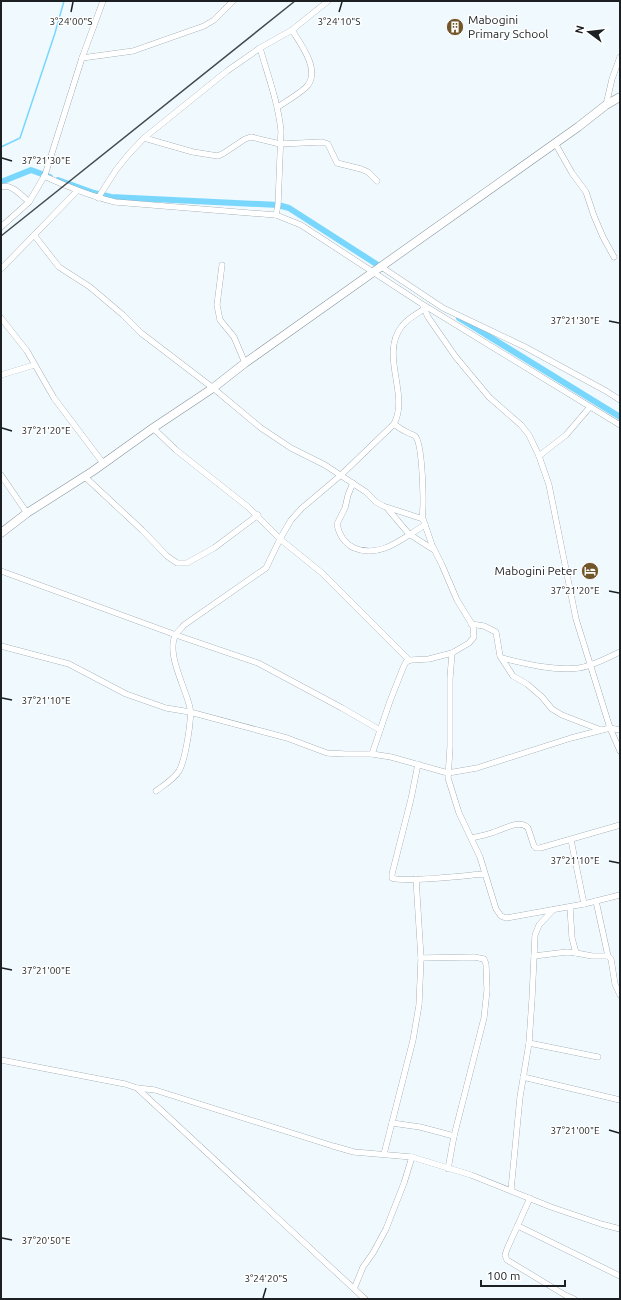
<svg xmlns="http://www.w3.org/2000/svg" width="621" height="1300" font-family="Ubuntu,sans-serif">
<rect width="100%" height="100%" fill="#eff9fe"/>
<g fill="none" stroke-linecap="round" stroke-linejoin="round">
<path stroke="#79d7fe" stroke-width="1.5" d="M 1,147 L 20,138 L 55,33 L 64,1"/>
<g stroke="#79d7fe" stroke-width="6">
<path d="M 58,180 L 94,193 L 111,197 L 278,205 L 289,208 L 384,269"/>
<path d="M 1,182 L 31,170 L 50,177"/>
<path d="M 459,318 L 620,417"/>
</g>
<defs>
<g id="street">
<path d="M 260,48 C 268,76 278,102 281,131 L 278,205 L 276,215"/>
<path d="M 82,58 L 133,51 L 204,26 L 214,20 L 233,1"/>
<path d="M 606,105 L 612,79 L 620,57"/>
<path d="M 278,107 C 285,102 304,91 308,85 C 320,69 300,43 292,30"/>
<path d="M 144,138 L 193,152 L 218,156 L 224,153 L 245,139 L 251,137 L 280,144 L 322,142 L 328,144 L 337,163 L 361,169 L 368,172 L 377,181"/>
<path d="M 555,143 L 572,173 L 586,192 L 594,216 L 603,237 L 614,257"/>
<path d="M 44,176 C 68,187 90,196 115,202 L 276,215 L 301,225 L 422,304 L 620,425"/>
<path d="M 1,187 C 11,183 22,196 29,202"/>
<path d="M 98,198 L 116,170 L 128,155 L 144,138 L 227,71 L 260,48 L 292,30 L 328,1"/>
<path d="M 1,227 L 29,202 L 45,175 L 82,58 L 103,1"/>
<path d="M 34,235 L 59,267 L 90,287 L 123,315 L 141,333 L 213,388 L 261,428 L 291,448 L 325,465 L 366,492 L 376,502 L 383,506 L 423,519 L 432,545 L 442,565 L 457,600 L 473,626 L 474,637 L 469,643 L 452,653 L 429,659 L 411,660 L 406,662 L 403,668 L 390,701 L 372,754"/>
<path d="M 222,265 L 217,305 L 220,320 L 234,337 L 245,363"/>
<path d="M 380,266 L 443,308 L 525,347 L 606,391 L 620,400"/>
<path d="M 1,269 L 77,191"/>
<path d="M 423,306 L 428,317 L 455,356 L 489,397 L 521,425 L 529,435 L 539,456 L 549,485 L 576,619 L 610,728 L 620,751"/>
<path d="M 1,318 L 27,351 L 54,398 L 103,463"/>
<path d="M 1,375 L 34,365"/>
<path d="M 394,424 C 398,427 402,430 407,432 C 409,434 413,434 415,436 C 423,443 424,507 422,518"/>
<path d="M 153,428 L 176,450 L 248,507 L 280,539 L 322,573 L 409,660"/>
<path d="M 539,456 L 566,435 L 590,407"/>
<path d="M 1,475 L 27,513"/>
<path d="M 84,476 L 142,530 L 167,556 L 177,563 L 187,563 L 214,548 L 258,515"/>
<path d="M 353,483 L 348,495 L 345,508 L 337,524 C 339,535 344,543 354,548 C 381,559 402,538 425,525"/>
<path d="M 387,508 L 409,534 L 434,550"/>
<path d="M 1,571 L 176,635 L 258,663 L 342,708 L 380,730"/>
<path d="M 471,624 L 484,626 L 496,632 L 500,656 L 513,676 L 527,684 L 542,697 L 552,709 L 562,715 L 601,730"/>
<path d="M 1,646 L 69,664 L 126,694 L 166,708 L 190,712 L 257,730 L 287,738 L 327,753 L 345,754 L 372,754 L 391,757 L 448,773 L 477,768 L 571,738 L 610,728 L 620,730"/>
<path d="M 452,653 L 450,678 L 450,747 L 448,778 L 459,813 L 480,857 L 496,909 L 501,916 L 506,918 L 512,917 L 584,904 L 620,895"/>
<path d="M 502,658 C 526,664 553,671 579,668 C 593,666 607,658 620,652"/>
<path d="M 418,764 L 411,799 L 392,874 L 392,878 C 402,883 469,875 484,874"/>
<path d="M 156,791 C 164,785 173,780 179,771 C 185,761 192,720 190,708 C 186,688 165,653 176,634 C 178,631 182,628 184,625 L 266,568 L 280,539 L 291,520 L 302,508 L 341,475 L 394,424 C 410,394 379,355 402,326 C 407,319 417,314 424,309"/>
<path d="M 472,838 C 479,836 487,835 494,832 C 504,829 520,819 528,828 L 534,846 L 536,848 L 540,848 L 620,825"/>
<path d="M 571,840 L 584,904"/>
<path d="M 596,901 L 608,956"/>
<path d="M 570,907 L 572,938 L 576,953"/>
<path d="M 534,956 L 567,952 L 576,953 L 592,956 L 608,956 L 611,959 L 615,984 L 620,995"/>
<path d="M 421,958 L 474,957 L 484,959 L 486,964 L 487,990 L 484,1018 L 454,1136 L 448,1169"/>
<path d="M 529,1043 L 598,1057"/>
<path d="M 1,1060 L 125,1084 L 137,1088 L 365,1299"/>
<path d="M 523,1077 L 620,1100"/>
<path d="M 137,1088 L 155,1090 L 333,1146 L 354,1152 L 412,1157 L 471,1175 L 551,1207 L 601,1224 L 620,1229"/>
<path d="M 392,1123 L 420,1127 L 454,1136"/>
<path d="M 384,1154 L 413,1040 L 419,1005 L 421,958 L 416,879"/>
<path d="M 511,1190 L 520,1097 L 529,1043 L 532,999 L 535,935 L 539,925 L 553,910"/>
<path d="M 530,1198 L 507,1249 L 505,1255 L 507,1260 L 565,1295 L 574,1299"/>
<path d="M 518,1226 L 620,1276"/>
<path d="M 354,1289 L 363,1267 L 373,1253 L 386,1229 L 404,1183 L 412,1157"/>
</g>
<path id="secondary" d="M 1,533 L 27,513 L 93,471 L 153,428 L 213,388 L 245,363 L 578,127 L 606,105 L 620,97"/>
</defs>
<use href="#street" stroke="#869298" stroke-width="6"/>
<use href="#secondary" stroke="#869298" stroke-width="9"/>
<use href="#street" stroke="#fff" stroke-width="5.5"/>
<use href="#secondary" stroke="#fff" stroke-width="8"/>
<path stroke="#444a4c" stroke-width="1.5" d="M 1,236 L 295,1"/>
</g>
<path fill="none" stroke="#1c2022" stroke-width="1.5" d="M 71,12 L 73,2M 339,12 L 342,2M 2,158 L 12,161M 609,321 L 619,323M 2,428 L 12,431M 609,591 L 619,593M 2,698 L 12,700M 609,861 L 619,863M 2,968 L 12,970M 609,1130 L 619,1133M 2,1238 L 12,1240M 263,1298 L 266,1288"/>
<defs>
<symbol id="building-disc" viewBox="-11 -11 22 22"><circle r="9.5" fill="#705628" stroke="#fff"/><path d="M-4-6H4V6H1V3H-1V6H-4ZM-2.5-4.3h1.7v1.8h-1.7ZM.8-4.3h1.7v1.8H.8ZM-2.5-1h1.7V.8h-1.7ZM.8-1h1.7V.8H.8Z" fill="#fff"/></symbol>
<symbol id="hotel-disc" viewBox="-11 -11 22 22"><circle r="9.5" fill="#705628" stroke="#fff"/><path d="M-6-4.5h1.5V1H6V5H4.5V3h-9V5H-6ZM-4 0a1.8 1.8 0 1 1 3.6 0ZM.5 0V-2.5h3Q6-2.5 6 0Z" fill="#fff"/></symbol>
</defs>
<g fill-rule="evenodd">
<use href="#building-disc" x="445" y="17" width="20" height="20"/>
<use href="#hotel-disc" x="580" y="561" width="20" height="20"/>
</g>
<g text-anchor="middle" stroke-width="3" stroke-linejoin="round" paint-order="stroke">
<g font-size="12" fill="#1c2022" stroke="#fff" text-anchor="start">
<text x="468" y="24">Mabogini<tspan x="468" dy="14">Primary School</tspan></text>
<text x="577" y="575" text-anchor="end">Mabogini Peter</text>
</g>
</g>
<g font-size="10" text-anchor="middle" fill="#1c2022" stroke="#fff" stroke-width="3" stroke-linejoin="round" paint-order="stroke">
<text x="71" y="25">3°24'00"S</text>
<text x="339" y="25">3°24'10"S</text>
<text x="46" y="164">37°21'30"E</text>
<text x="575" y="324">37°21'30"E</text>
<text x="46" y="434">37°21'20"E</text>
<text x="575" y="594">37°21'20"E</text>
<text x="46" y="704">37°21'10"E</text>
<text x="575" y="864">37°21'10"E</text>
<text x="46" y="974">37°21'00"E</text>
<text x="575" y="1134">37°21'00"E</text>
<text x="46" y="1244">37°20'50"E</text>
<text x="266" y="1282">3°24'20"S</text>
</g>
<rect width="621" height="1300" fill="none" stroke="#1c2022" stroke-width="4"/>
<g transform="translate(589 32) rotate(285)" stroke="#ffffff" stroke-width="3" paint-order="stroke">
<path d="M0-3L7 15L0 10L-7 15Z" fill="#1c2022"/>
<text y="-6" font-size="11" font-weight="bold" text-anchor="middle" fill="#1c2022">N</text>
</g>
<path d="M481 1280v6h84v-6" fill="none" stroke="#1c2022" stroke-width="2"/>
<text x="487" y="1280" font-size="12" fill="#1c2022" stroke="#ffffff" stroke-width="3" paint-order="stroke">100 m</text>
</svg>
